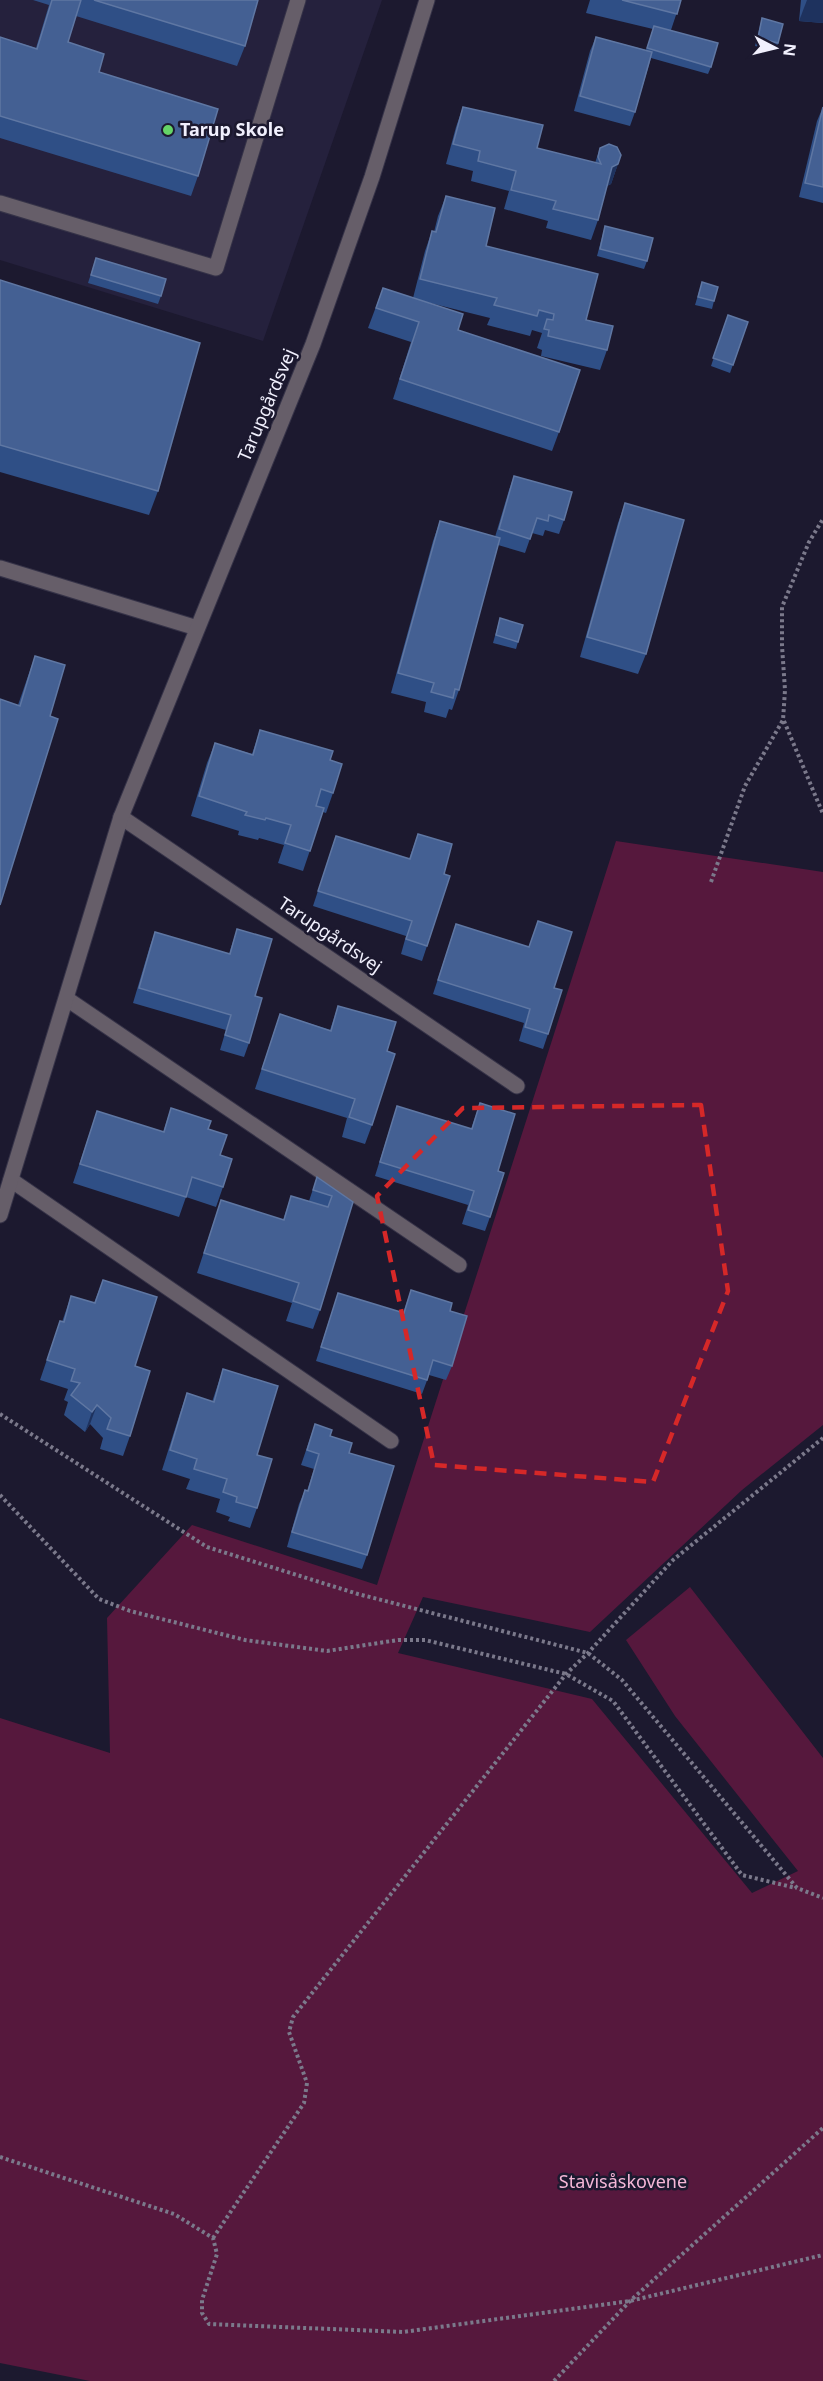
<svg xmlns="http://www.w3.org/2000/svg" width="823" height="2381" font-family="'Noto Sans',sans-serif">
<rect width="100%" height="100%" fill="#1c192f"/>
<path fill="#25213d" d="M 0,0 L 382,0 L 263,341 L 0,260 Z"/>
<path fill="#56183d" d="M 616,841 L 823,872 L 823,1425 L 742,1490 L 590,1632 L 423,1597 L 398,1653 L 592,1699 L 752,1893 L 798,1871 L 675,1716 L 626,1640 L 690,1587 L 823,1758 L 823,2381 L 90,2381 L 0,2363 L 0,1718 L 110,1753 L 107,1618 L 192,1525 L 377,1585 Z"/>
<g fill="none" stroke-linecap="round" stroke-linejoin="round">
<defs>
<g id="minor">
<path d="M 0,203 L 216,268 L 298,0"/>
<path d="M 0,568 L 197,628"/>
<path d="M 121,817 L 517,1086"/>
<path d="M 67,999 L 459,1265"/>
<path d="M 11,1180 L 391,1441"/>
<path d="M 0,1215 L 121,817 L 313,344 L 372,177 L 427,0"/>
</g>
</defs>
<use href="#minor" stroke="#363348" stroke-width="17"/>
<g stroke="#7b798b" stroke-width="4" stroke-dasharray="3 3" stroke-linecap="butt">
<path d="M 784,721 L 823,814"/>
<path d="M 711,882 L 745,786 L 783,720 L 785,690 L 782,646 L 782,607 L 809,542 L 823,519"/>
<path d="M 0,1414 L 207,1547 L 358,1594 L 588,1653 L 622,1680 L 797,1888 L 823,1898"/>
<path d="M 0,1495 L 99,1599 L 130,1611 L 245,1640 L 327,1651 L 398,1640 L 425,1640 L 566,1674 L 613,1701 L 742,1875 L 796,1888"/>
<path d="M 0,2157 L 174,2214 L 213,2238 L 217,2254 L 202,2300 L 202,2313 L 209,2324 L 403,2332 L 630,2301 L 823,2255"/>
<path d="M 213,2238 L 304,2103 L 307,2083 L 289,2032 L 293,2017 L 566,1674 L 588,1653 L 673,1560 L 823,1438"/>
<path d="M 554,2381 L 630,2301 L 823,2128"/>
</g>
<use href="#minor" stroke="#665e69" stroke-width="15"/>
</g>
<g fill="#2f4f86">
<path d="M 33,0 L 258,0 L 245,46 L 237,66 L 76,16 L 68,42 L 99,72 L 198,176 L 191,196 L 0,138 L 0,37 L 36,48 L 49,5 Z"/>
<path d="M 590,0 L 681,0 L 671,30 L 711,67 L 708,74 L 651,58 L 635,112 L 630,126 L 574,111 L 590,51 L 596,37 L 646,50 L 653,29 L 586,13 Z"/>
<path d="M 801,0 L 823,0 L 823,23 L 799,21 Z"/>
<path d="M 762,18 L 778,43 L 776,51 L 755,46 Z"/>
<path d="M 463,107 L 537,148 L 595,163 L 600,148 L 621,155 L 611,184 L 607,186 L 598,220 L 591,240 L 546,228 L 548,221 L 504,209 L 509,191 L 471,181 L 473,171 L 446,164 L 456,127 Z"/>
<path d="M 823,107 L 823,203 L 799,197 L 817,121 Z"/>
<path d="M 446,196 L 486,246 L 586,320 L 607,350 L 600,370 L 541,356 L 542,350 L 537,348 L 542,333 L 532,330 L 530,336 L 487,325 L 490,318 L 426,302 L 458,330 L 559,432 L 552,451 L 393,399 L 411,342 L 368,328 L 383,288 L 413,298 L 425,251 L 432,231 L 434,232 L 438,216 Z"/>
<path d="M 605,226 L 647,261 L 644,269 L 597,256 Z"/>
<path d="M 96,258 L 161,296 L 158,304 L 88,283 Z"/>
<path d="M 0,280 L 158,491 L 149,515 L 0,472 Z"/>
<path d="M 702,282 L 714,301 L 712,309 L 695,305 Z"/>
<path d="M 728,315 L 748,322 L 730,373 L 711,366 Z"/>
<path d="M 514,476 L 564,520 L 559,534 L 545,530 L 543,536 L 532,533 L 525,553 L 498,545 L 459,690 L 452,710 L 449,709 L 446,718 L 424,712 L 426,702 L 391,693 L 433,541 L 440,521 L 495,537 L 509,490 Z"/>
<path d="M 625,503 L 646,654 L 638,674 L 580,657 L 618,523 Z"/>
<path d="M 500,618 L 518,642 L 516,649 L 493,643 Z"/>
<path d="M 35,656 L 50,716 L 18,705 Z"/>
<path d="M 260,730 L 330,760 L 333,793 L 326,813 L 323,812 L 303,871 L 278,863 L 284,845 L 259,838 L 258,840 L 238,835 L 239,831 L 191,816 L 207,763 L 215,743 L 252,754 Z"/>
<path d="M 418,834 L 444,874 L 427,946 L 422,961 L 401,954 L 406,936 L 313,906 L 336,836 L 409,859 Z"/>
<path d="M 538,921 L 554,988 L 548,1034 L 543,1049 L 519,1041 L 524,1023 L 433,994 L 456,924 L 529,947 Z"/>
<path d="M 237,929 L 255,996 L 249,1043 L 244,1057 L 220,1050 L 226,1030 L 133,1003 L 150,946 L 155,932 L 229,954 Z"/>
<path d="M 338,1006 L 387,1051 L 372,1125 L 365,1144 L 342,1137 L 347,1118 L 255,1089 L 280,1014 L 330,1030 Z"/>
<path d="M 480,1103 L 498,1171 L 490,1217 L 485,1231 L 462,1224 L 468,1205 L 375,1176 L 397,1106 L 471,1129 Z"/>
<path d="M 171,1108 L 208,1129 L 220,1155 L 223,1187 L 216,1207 L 186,1197 L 179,1217 L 73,1183 L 97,1111 L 163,1132 Z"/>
<path d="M 317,1177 L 353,1202 L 320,1310 L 313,1329 L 286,1321 L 292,1303 L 197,1273 L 221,1200 L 283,1220 L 291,1196 L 309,1201 Z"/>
<path d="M 103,1280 L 135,1366 L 130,1436 L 123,1456 L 100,1449 L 103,1438 L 90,1424 L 85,1432 L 64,1415 L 68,1402 L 64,1400 L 68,1389 L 40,1380 L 60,1321 L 62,1322 L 71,1296 L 94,1303 Z"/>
<path d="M 411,1290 L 450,1311 L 452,1366 L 446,1380 L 429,1375 L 422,1394 L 316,1361 L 338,1293 L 403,1313 Z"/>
<path d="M 223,1369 L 257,1455 L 257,1508 L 250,1528 L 228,1521 L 230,1517 L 216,1512 L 220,1499 L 186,1489 L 190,1479 L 162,1470 L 180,1413 L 187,1393 L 212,1402 Z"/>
<path d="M 315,1424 L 349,1453 L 367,1555 L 362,1569 L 287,1547 L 299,1504 L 305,1490 L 307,1491 L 314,1469 L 301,1465 Z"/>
</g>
<g fill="#1e325e">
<path d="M 807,0 L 823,0 L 823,23 L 799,21 Z"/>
<path d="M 618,164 L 611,184 L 604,187 L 612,167 Z"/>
<path d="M 97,1405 L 90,1424 L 85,1432 L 92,1412 Z"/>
</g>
<g fill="#446093" stroke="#5f77a3" stroke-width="1.5">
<path d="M 52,0 L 81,0 L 68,42 L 104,54 L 99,72 L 218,109 L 198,176 L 0,116 L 0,37 L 37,49 Z"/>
<path d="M 94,0 L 258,0 L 245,46 Z"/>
<path d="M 622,0 L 681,0 L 677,14 Z"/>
<path d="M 762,18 L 783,24 L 778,43 L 758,38 Z"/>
<path d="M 654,26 L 718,43 L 711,67 L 647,48 Z"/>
<path d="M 596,37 L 652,52 L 635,112 L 580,96 Z"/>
<path d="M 463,107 L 543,125 L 537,148 L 601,164 L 598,157 L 600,148 L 609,144 L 617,147 L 621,155 L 618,164 L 612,167 L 598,220 L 553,209 L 556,201 L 511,190 L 516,171 L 478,161 L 480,151 L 453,144 Z"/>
<path d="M 823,107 L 823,187 L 805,183 Z"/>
<path d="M 446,196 L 495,208 L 486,246 L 598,274 L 586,320 L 613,326 L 607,350 L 548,336 L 549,330 L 544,329 L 547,319 L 553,320 L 554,314 L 539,310 L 537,316 L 494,305 L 497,298 L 420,279 L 432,231 L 436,232 Z"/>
<path d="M 605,226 L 653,238 L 647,261 L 600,249 Z"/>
<path d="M 96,258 L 166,279 L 161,296 L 91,275 Z"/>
<path d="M 0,280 L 200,343 L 158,491 L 0,445 Z"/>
<path d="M 702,282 L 718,287 L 714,301 L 698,297 Z"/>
<path d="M 383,288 L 463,314 L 458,330 L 580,370 L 559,432 L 400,379 L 419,322 L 376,308 Z"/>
<path d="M 728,315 L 748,322 L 733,365 L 713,358 Z"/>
<path d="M 514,476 L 572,492 L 564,520 L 549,515 L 548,521 L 537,518 L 530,539 L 499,529 Z"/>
<path d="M 625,503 L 684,520 L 646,654 L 587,637 Z"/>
<path d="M 440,521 L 500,538 L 459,690 L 455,689 L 453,698 L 431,692 L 434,683 L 398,673 Z"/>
<path d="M 500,618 L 523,625 L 518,642 L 496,635 Z"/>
<path d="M 35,656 L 65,665 L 50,716 L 58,719 L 0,905 L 0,699 L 20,706 Z"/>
<path d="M 260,730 L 333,751 L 330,760 L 342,764 L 333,793 L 321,789 L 316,806 L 324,808 L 310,851 L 285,843 L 291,825 L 266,818 L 265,820 L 245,815 L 247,812 L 199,796 L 215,743 L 253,755 Z"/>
<path d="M 418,834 L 452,844 L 444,874 L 450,876 L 427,946 L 406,939 L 412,921 L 318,891 L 336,836 L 410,859 Z"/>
<path d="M 538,921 L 572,932 L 554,988 L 562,990 L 548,1034 L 525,1027 L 530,1009 L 438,980 L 456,924 L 529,947 Z"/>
<path d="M 237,929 L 272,939 L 255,996 L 262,998 L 249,1043 L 225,1035 L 231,1015 L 139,988 L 155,932 L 230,954 Z"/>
<path d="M 338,1006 L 396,1022 L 387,1051 L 395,1054 L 372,1125 L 349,1117 L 355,1099 L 262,1069 L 280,1014 L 331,1031 Z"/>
<path d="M 480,1103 L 515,1114 L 498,1171 L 504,1173 L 490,1217 L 468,1210 L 474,1191 L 380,1162 L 397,1106 L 472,1129 Z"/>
<path d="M 171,1108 L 211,1121 L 208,1129 L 227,1135 L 220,1155 L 232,1159 L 223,1187 L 192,1177 L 186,1197 L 80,1164 L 97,1111 L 164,1132 Z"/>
<path d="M 317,1177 L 353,1202 L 320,1310 L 293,1301 L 299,1283 L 204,1253 L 221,1200 L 284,1220 L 291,1196 L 328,1207 L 332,1196 L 313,1190 Z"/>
<path d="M 103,1280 L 157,1297 L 135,1366 L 150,1371 L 130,1436 L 107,1429 L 111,1418 L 97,1405 L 92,1412 L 71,1395 L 80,1383 L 71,1381 L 75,1369 L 47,1360 L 60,1321 L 64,1322 L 71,1296 L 95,1303 Z"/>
<path d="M 411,1290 L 452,1303 L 450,1311 L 467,1316 L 452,1366 L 433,1360 L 427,1380 L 321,1347 L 338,1293 L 404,1313 Z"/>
<path d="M 223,1369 L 278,1386 L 257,1455 L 272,1459 L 257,1508 L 236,1502 L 237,1497 L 223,1492 L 227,1479 L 194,1469 L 197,1459 L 170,1450 L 187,1393 L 214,1402 Z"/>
<path d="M 315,1424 L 332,1430 L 330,1436 L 352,1443 L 349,1453 L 394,1466 L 367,1555 L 292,1532 L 305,1490 L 308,1491 L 319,1454 L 307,1450 Z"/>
</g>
<path fill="none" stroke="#d62828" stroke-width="4.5" stroke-dasharray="12 8" stroke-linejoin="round" d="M 701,1105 L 728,1291 L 653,1482 L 434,1465 L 377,1196 L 463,1108 Z"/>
<circle fill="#65d467" stroke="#1c192f" stroke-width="2" cx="168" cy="130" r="6"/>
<g text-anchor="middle" stroke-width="5" stroke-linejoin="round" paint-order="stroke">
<g font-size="18" font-weight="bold" fill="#f1f0fd" stroke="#1c192f" text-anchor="start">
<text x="180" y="136">Tarup Skole</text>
</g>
<g font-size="18" fill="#f1f0fd" stroke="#1c192f">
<text transform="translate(267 405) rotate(-67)" y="6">Tarupgårdsvej</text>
<text transform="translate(330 935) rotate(34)" y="6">Tarupgårdsvej</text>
</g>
<g font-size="18" fill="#f5b7d7" stroke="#1c192f">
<text x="623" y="2188">Stavisåskovene</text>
</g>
</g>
<g transform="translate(775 48) rotate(97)" stroke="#1c192f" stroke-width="4.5" paint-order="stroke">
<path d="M0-4.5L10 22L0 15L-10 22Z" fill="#f1f0fd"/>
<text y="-9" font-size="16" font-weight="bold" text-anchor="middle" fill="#f1f0fd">N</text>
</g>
</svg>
